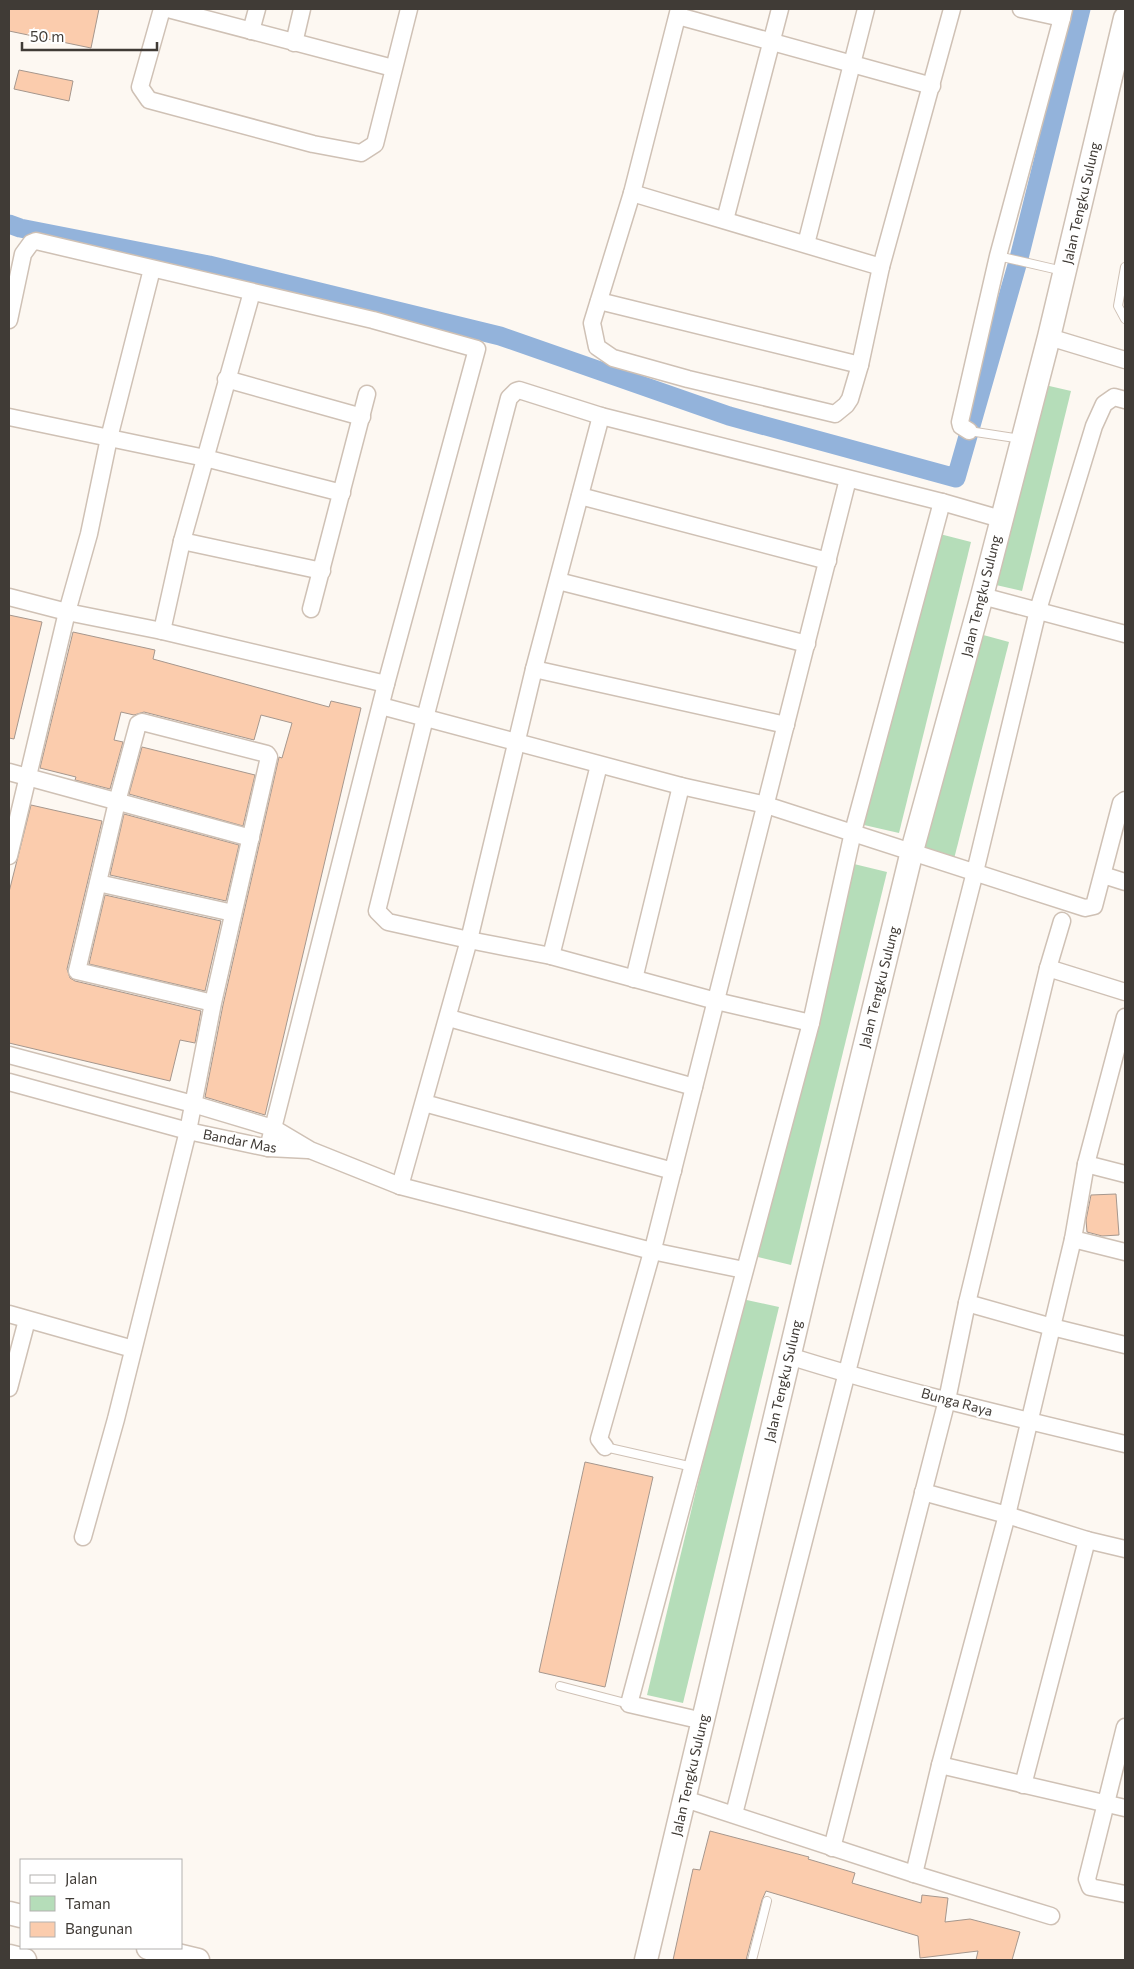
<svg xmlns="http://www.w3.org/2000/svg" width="1134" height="1969" font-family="Commissioner,sans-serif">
<rect width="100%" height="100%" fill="#fdf8f2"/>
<g fill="#b5ddb9">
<path d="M 1045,385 L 1071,391 L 1022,591 L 996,585 Z"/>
<path d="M 936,533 L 971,542 L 899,833 L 864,825 Z"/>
<path d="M 976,633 L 1009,642 L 954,859 L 923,853 Z"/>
<path d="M 854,864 L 887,872 L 791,1265 L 758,1257 Z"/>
<path d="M 742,1299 L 779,1307 L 683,1703 L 647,1695 Z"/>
</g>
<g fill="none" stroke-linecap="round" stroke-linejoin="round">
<path stroke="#93b3db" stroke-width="19" d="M 9,224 L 20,228 L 209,265 L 500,336 L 729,416 L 956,478 L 1019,258 L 1081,9"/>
</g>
<g fill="#fbccad" stroke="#a6978d">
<path d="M 9,9 L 99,9 L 91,48 L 9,31 Z"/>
<path d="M 19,70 L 73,81 L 69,101 L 14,89 Z"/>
<path d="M 9,615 L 42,622 L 14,739 L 9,738 Z"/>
<path d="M 73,632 L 155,650 L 153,659 L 329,707 L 331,701 L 361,708 L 265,1115 L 205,1097 L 223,1005 L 279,757 L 282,758 L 292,723 L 261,715 L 254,740 L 144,712 L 134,715 L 121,712 L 114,740 L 123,742 L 110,789 L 75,780 L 76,777 L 40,768 Z"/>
<path d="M 142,747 L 255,775 L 243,826 L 129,794 Z"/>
<path d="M 31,805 L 102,821 L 67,969 L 70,978 L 75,981 L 201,1011 L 195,1043 L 180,1040 L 170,1081 L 9,1043 L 9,892 Z"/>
<path d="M 124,814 L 239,845 L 226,901 L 110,875 Z"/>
<path d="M 105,895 L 221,921 L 205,991 L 89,964 Z"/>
<path d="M 1116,1194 L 1119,1235 L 1102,1236 L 1087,1232 L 1086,1220 L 1091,1195 Z"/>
<path d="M 585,1462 L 653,1477 L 605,1687 L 539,1672 Z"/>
<path d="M 710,1831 L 809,1857 L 808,1859 L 855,1873 L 852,1883 L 921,1903 L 922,1895 L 948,1898 L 945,1922 L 970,1919 L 1020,1932 L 1012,1960 L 976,1960 L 978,1951 L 920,1958 L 918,1936 L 766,1891 L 762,1900 L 746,1960 L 673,1960 L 693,1869 L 700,1870 Z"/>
</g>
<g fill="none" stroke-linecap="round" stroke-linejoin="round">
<defs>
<g id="lane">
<path d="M 998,256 L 1063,271"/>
<path d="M 1125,267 L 1118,306 L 1125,319"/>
<path d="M 969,431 L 1021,439"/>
<path d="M 605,1447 L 693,1467"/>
<path d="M 560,1686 L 629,1704"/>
<path d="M 752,1960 L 767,1901"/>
</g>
<g id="street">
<path d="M 162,9 L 140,87 L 149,100 L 313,144 L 361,153 L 375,144 L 409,9"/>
<path d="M 168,9 L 393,68"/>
<path d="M 679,9 L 632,193 L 592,323 L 597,347 L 613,358 L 688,379 L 835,414 L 846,405 L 850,399 L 860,365 L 881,267 L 952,9"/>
<path d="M 1021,9 L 1062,18 L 1064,9"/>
<path d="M 678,16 L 932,86"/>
<path d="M 251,31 L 257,9"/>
<path d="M 294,43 L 302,9"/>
<path d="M 632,193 L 881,267"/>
<path d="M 725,220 L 780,9"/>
<path d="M 806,244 L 866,9"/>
<path d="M 599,301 L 860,365"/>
<path d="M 9,320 L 23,254 L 31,243 L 36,241 L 373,320 L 477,349 L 386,684 L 268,1148"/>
<path d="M 1049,337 L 1125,360"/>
<path d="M 226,379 L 362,417"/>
<path d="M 9,417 L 205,458 L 342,493"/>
<path d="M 969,431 L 961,426 L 960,422 L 998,256 L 1062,18"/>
<path d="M 580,496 L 828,561"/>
<path d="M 182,541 L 322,571"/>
<path d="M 558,581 L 807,644"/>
<path d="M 982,596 L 1125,634"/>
<path d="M 9,597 L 67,612 L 162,631 L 386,684"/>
<path d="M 311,609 L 367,394"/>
<path d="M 162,631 L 182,541 L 252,292"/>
<path d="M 534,669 L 786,725"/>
<path d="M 381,706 L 681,786 L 766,805 L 1085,908 L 1094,906 L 1121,803 L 1125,800"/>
<path d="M 9,772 L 251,838"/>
<path d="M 9,856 L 67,612 L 89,534 L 109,438 L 152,269"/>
<path d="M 1103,875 L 1125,882"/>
<path d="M 98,883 L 233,913"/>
<path d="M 551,956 L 599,765"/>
<path d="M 1048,968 L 1125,992"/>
<path d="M 634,979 L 681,786"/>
<path d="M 449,1018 L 694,1087"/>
<path d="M 811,1023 L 716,1001 L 551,956 L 469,940 L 388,922 L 377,911 L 425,718 L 509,398 L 516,391 L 519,390 L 601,416 L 942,502 L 1001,519"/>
<path d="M 9,1055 L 193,1104 L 273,1128 L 310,1150 L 400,1186 L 652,1251 L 744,1270"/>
<path d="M 9,1082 L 188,1131 L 268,1148 L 308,1150"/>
<path d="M 424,1103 L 673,1171"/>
<path d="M 1086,1164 L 1125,1174"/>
<path d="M 400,1186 L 469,940 L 534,669 L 601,416"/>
<path d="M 1073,1239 L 1125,1252"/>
<path d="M 967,1303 L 1052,1327 L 1125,1345"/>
<path d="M 9,1314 L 133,1349"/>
<path d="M 789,1356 C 900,1391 1013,1417 1125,1444"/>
<path d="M 9,1388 L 27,1320"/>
<path d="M 605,1447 L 599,1439 L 654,1245 L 848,479"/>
<path d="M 923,1492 L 1007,1515 L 1087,1540 L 1125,1549"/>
<path d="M 83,1537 L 116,1419 L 188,1131 L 213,1003 L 269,757 L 267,754 L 142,722 L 138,724 L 117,802 L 77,971 L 213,1003"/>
<path d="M 703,1721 L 629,1704 L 811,1023 L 853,832 L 942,502"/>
<path d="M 1125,1727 L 1087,1879 L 1090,1887 L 1125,1894"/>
<path d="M 940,1765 L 1125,1808"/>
<path d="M 1023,1785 L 1087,1540"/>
<path d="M 685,1799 L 914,1874 L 1051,1916"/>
<path d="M 734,1814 L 975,872 L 1038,610 L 1094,426 L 1104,404 L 1114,397 L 1125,400"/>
<path d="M 832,1848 L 947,1400 L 967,1303 L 1048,968 L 1062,921"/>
<path d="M 914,1874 L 940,1765 L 1007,1515 L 1073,1239 L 1086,1164 L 1125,1017"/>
</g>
<g id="secondary">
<path d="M 9,1913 L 21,1916"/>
<path d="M 148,1948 L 198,1960"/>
<path d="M 9,1956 L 25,1960"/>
<path d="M 646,1960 L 807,1282 L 912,851 L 982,596 L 1049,337 L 1125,18"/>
</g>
</defs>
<use href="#lane" stroke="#cfc1b5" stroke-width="10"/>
<use href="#street" stroke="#cfc1b5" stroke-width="19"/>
<use href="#secondary" stroke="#cfc1b5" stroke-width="25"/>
<use href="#lane" stroke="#fff" stroke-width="8"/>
<use href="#street" stroke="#fff" stroke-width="16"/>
<use href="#secondary" stroke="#fff" stroke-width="22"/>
</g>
<g text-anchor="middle" stroke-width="4.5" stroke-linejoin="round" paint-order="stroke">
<g font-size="14" fill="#403b36" stroke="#fff">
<text transform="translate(1081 203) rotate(-77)" y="5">Jalan Tengku Sulung</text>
<text transform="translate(981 596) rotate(-76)" y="5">Jalan Tengku Sulung</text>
<text transform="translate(879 987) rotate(-76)" y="5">Jalan Tengku Sulung</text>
<text transform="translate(240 1141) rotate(11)" y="5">Bandar Mas</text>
<text transform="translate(783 1381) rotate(-77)" y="5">Jalan Tengku Sulung</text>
<text transform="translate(957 1402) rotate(15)" y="5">Bunga Raya</text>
<text transform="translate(690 1775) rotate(-77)" y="5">Jalan Tengku Sulung</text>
</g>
</g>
<rect width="1134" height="1969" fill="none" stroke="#403b36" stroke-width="20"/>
<rect x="20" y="1859" width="162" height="90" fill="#ffffff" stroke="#b3b1af"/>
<rect x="30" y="1875" width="25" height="8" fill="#ffffff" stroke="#b3b1af"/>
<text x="65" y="1884" font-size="15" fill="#403b36">Jalan</text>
<rect x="30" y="1896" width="25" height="15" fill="#b5ddb9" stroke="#b3b1af"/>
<text x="65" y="1909" font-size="15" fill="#403b36">Taman</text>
<rect x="30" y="1922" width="25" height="15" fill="#fbccad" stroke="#b3b1af"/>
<text x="65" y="1934" font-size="15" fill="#403b36">Bangunan</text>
<path d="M22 42v8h135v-8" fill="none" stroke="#403b36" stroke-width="2.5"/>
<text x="30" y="42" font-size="15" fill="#403b36" stroke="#ffffff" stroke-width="4" paint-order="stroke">50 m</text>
</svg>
